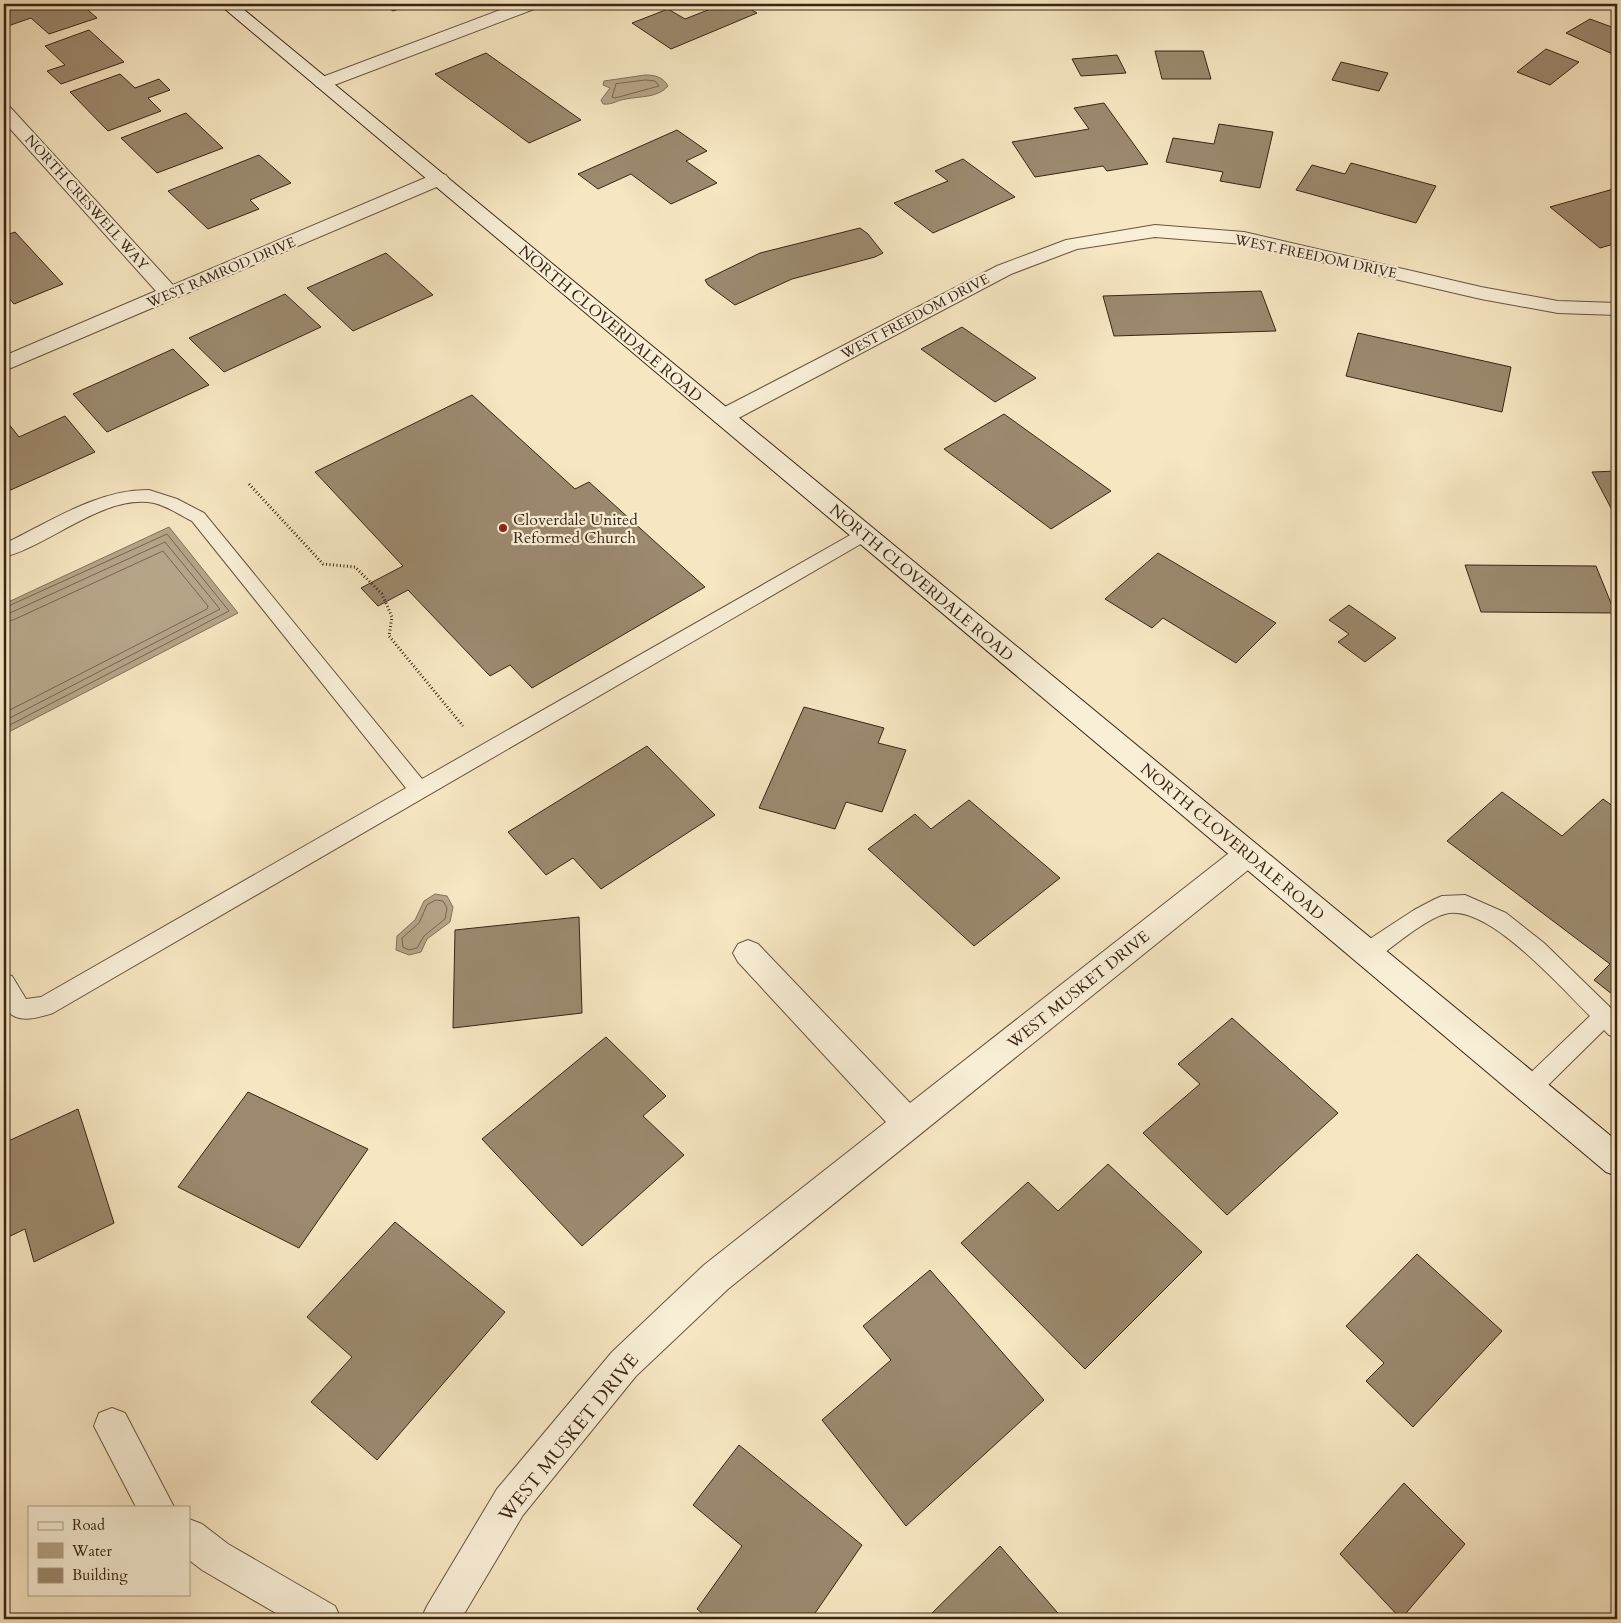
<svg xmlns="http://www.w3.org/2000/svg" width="1621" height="1623" font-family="Cardo,serif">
<rect width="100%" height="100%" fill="#f6e6c2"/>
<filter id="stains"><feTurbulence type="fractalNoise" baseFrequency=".004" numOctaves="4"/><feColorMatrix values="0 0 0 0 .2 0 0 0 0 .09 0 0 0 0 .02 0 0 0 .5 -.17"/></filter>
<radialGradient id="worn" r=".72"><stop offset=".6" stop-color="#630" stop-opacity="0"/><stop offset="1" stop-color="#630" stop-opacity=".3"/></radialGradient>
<g fill="#b6a487" stroke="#847159">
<path d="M 645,75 C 655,75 663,77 668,86 C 658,98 641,96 626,99 C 617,100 613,105 603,104 L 601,100 L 610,88 L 603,85 L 604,81 Z"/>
<path d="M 169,527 L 238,613 L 5,734 L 4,604 Z"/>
<path d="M 435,894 L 447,896 L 453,907 L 450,922 L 427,939 L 421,952 L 409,955 L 396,950 L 397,936 L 415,920 L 424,901 Z"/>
</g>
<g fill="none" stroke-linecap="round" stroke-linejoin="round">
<g stroke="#78644e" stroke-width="1">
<path d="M 646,80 L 655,81 L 659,86 L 615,98 L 612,97 L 616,84 Z"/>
<path d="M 4,608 L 167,534 L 229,611 L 4,728"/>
<path d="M 4,614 L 10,613 L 165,542 L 220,609 L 4,721"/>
<path d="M 4,622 L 13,620 L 163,551 L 208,606 L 207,609 L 4,713"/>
<path d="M 436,900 L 443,901 L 447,908 L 445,919 L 424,936 L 417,948 L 409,950 L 403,947 L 402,938 L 419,923 L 427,905 Z"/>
</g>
</g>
<g fill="#9c896e" stroke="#3a2414">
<path d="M 16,4 L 24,4 L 26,6 L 33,4 L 81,4 L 97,18 L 49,34 L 31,18 L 5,27 L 4,8 Z"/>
<path d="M 383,4 L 413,4 L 393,11 Z"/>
<path d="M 723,4 L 742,4 L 757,13 L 671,49 L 632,23 L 668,9 L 685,19 Z"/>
<path d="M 1590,19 L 1617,29 L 1617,56 L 1566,33 Z"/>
<path d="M 89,30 L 124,62 L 61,84 L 47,71 L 65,65 L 45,46 Z"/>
<path d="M 1546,49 L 1579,62 L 1550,85 L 1517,72 Z"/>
<path d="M 1155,51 L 1203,51 L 1211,79 L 1162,79 Z"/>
<path d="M 486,53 L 581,120 L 529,143 L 435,74 Z"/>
<path d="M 1117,55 L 1126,73 L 1081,76 L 1072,59 Z"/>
<path d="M 1341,62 L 1388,73 L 1379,91 L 1332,80 Z"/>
<path d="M 120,74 L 135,88 L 159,79 L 170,90 L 148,98 L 161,111 L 108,131 L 70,92 Z"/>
<path d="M 1104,103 L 1148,164 L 1107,171 L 1103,166 L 1035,177 L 1012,142 L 1089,129 L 1074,108 Z"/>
<path d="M 186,113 L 223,148 L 157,173 L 121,138 Z"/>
<path d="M 1219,124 L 1273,132 L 1260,188 L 1220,181 L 1223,172 L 1166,162 L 1173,138 L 1214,144 Z"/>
<path d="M 677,130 L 707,151 L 686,161 L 717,183 L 671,204 L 631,174 L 598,189 L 578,174 Z"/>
<path d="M 259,155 L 291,183 L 250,200 L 259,209 L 208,229 L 168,191 Z"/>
<path d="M 963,159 L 1015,197 L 933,233 L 894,203 L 948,181 L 935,171 Z"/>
<path d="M 1351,163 L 1436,186 L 1416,223 L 1296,190 L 1312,165 L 1345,174 Z"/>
<path d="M 1617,188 L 1617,243 L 1600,248 L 1550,207 Z"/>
<path d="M 860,228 L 868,234 L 883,253 L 875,257 L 792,279 L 735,305 L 708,285 L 705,280 L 760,253 Z"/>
<path d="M 15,232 L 63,284 L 14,304 L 4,292 L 4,236 Z"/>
<path d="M 386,253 L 433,295 L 353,331 L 307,288 Z"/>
<path d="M 1261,291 L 1276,331 L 1114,336 L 1103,296 Z"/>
<path d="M 285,294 L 321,327 L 224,372 L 189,338 Z"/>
<path d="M 962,327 L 1036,378 L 995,402 L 921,349 Z"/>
<path d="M 1358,333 L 1511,367 L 1502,412 L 1346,376 Z"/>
<path d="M 173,349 L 209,385 L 107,432 L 73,394 Z"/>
<path d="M 472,395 L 575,489 L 589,482 L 705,587 L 532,688 L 510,665 L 490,676 L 408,590 L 378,606 L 361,588 L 403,566 L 315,472 Z"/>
<path d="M 1004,414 L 1111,491 L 1051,529 L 944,449 Z"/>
<path d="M 65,416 L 95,452 L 4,493 L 4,418 L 19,437 Z"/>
<path d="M 1617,471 L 1617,510 L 1612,510 L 1592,472 Z"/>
<path d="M 1158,553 L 1276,623 L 1236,663 L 1163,618 L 1152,628 L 1105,599 Z"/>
<path d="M 1465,565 L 1596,566 L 1615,613 L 1481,612 Z"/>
<path d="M 1349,605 L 1396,638 L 1365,662 L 1338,642 L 1349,634 L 1329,620 Z"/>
<path d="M 804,707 L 884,728 L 878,743 L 906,750 L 882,812 L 846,802 L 835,829 L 759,808 Z"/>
<path d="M 647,746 L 715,815 L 601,889 L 573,858 L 546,875 L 508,832 Z"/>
<path d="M 1502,792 L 1562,836 L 1603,799 L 1617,809 L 1617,998 L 1594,980 L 1610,964 L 1447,841 Z"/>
<path d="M 969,800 L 1060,878 L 974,946 L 868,849 L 915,814 L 931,829 Z"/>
<path d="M 579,917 L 582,1013 L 453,1028 L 455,930 Z"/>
<path d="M 1232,1018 L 1338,1113 L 1227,1215 L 1143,1133 L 1200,1084 L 1178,1064 Z"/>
<path d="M 606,1037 L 666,1096 L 643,1116 L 684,1155 L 582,1246 L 482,1139 Z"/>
<path d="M 248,1092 L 368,1149 L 299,1248 L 178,1187 Z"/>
<path d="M 78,1109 L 114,1223 L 34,1262 L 25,1229 L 4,1239 L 4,1143 Z"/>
<path d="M 1108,1164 L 1202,1252 L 1085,1369 L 961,1243 L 1028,1182 L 1058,1211 Z"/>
<path d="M 395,1222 L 505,1312 L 377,1460 L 311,1402 L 352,1357 L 307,1317 Z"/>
<path d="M 1417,1254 L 1502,1331 L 1413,1427 L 1366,1381 L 1384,1363 L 1346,1326 Z"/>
<path d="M 930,1270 L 1044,1400 L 906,1526 L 822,1420 L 891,1360 L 863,1326 Z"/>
<path d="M 739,1445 L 862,1545 L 811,1619 L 709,1619 L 697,1609 L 742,1546 L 693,1505 Z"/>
<path d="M 1404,1483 L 1465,1544 L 1401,1619 L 1340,1554 Z"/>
<path d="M 1000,1546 L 1063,1619 L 926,1619 Z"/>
</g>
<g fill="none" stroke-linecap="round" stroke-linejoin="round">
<defs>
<g id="lane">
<path d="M 149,490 L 177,499 L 204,513 L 422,779 L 859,530 L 865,528 L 871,530 L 874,534 L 871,538 L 53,1013 C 35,1019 9,1026 4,1001 C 2,993 4,982 4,974 L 12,976 L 26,999 L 41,997 L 406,788 L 192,521 C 180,515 167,506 154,503 C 105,493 49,546 4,557 L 4,544 C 48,523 98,489 149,490 Z"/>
<path d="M 1465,895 L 1506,913 L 1544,943 L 1617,1014 L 1617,1038 L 1609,1035 L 1604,1030 L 1538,1095 L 1530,1098 L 1522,1095 L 1519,1088 L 1522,1081 L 1590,1016 C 1561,988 1487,902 1445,914 C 1427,918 1391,948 1375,960 L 1367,962 L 1359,960 L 1356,953 L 1359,946 L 1414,910 L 1435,899 L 1442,896 Z"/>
</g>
<g id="street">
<path d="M 516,4 L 539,4 L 537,8 L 329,87 L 323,88 L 317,87 L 314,83 L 317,79 Z"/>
<path d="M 4,105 L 10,107 L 173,285 L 432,175 L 439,173 L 446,175 L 449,179 L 446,183 L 4,371 L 4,356 L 156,291 L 4,122 Z"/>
<path d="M 1155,225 L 1244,232 L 1481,287 L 1558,301 L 1617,303 L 1617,315 L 1558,313 L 1481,299 L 1244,244 L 1155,237 L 1077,249 L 1011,274 L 731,422 L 723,424 L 715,422 L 712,417 L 715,412 L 997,266 L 1066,240 Z"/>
<path d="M 1248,842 L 1258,846 L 1262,854 L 1258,862 L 728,1289 L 636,1376 L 523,1515 L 461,1619 L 421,1619 L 427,1606 L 497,1489 L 612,1352 L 704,1265 L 886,1122 L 738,962 L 733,953 L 738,944 L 748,940 L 758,944 L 910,1103 L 1238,846 Z"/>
<path d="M 112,1408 L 125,1413 L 174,1507 L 136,1507 L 94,1426 L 99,1413 Z"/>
<path d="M 189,1519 L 202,1524 L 228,1544 L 335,1606 L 341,1619 L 286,1619 L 202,1570 L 189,1560 Z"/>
</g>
<path id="secondary" d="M 219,4 L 237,4 L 1617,1141 L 1617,1176 L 1606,1172 Z"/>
</defs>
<use href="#lane" stroke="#695440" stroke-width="2"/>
<use href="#street" stroke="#695440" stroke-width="2"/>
<use href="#secondary" stroke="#3a2414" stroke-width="2"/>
<path stroke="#3a2414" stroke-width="3" stroke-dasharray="1 2.5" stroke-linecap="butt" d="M 249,484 L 323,564 L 355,567 L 382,594 L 392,617 L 389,636 L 463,726"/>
<use href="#lane" fill="#f9efd7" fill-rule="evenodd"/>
<use href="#street" fill="#f9efd7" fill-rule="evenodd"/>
<use href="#secondary" fill="#f9efd7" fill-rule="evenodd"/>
</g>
<circle fill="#8f2418" stroke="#f9efd7" stroke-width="2" cx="503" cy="528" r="5"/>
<g text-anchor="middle" stroke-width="4.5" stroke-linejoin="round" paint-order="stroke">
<g font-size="14" fill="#3a2414" stroke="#f9efd7">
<text transform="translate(87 202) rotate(48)" y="5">NORTH CRESWELL WAY</text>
<text transform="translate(1316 256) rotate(12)" y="5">WEST FREEDOM DRIVE</text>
<text transform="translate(221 272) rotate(-23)" y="5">WEST RAMROD DRIVE</text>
<text transform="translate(915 316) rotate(-28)" y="5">WEST FREEDOM DRIVE</text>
</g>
<g font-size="16" fill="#3a2414" stroke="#f9efd7">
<text transform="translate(611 323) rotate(40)" y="6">NORTH CLOVERDALE ROAD</text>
<text transform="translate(922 582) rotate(40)" y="6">NORTH CLOVERDALE ROAD</text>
<text transform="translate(1233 841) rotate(40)" y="6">NORTH CLOVERDALE ROAD</text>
<text transform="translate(1078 989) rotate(-39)" y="6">WEST MUSKET DRIVE</text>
</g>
<g font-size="16" fill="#3a2414" stroke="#f9efd7" text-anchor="start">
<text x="513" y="525">Cloverdale United<tspan x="513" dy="18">Reformed Church</tspan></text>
</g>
<g font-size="19" fill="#3a2414" stroke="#f9efd7">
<text transform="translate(568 1437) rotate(-51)" y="7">WEST MUSKET DRIVE</text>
</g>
</g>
<rect width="1621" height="1623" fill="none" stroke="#f6e6c2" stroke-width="20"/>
<rect x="5" y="5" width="1611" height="1613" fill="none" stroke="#3a2414" stroke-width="2.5"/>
<rect x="10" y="10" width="1601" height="1603" fill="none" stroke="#3a2414"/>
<rect x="28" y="1506" width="162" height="90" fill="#f9efd7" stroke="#ad9e89"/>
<rect x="38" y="1522" width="25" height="8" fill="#f9efd7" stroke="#ad9e89"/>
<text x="72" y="1530" font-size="15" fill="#3a2414">Road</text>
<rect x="38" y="1543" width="25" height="15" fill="#b6a487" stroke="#ad9e89"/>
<text x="72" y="1556" font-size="15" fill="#3a2414">Water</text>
<rect x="38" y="1568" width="25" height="15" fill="#9c896e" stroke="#ad9e89"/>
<text x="72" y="1580" font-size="15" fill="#3a2414">Building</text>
<rect width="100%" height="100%" filter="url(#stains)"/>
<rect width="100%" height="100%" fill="url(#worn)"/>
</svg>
